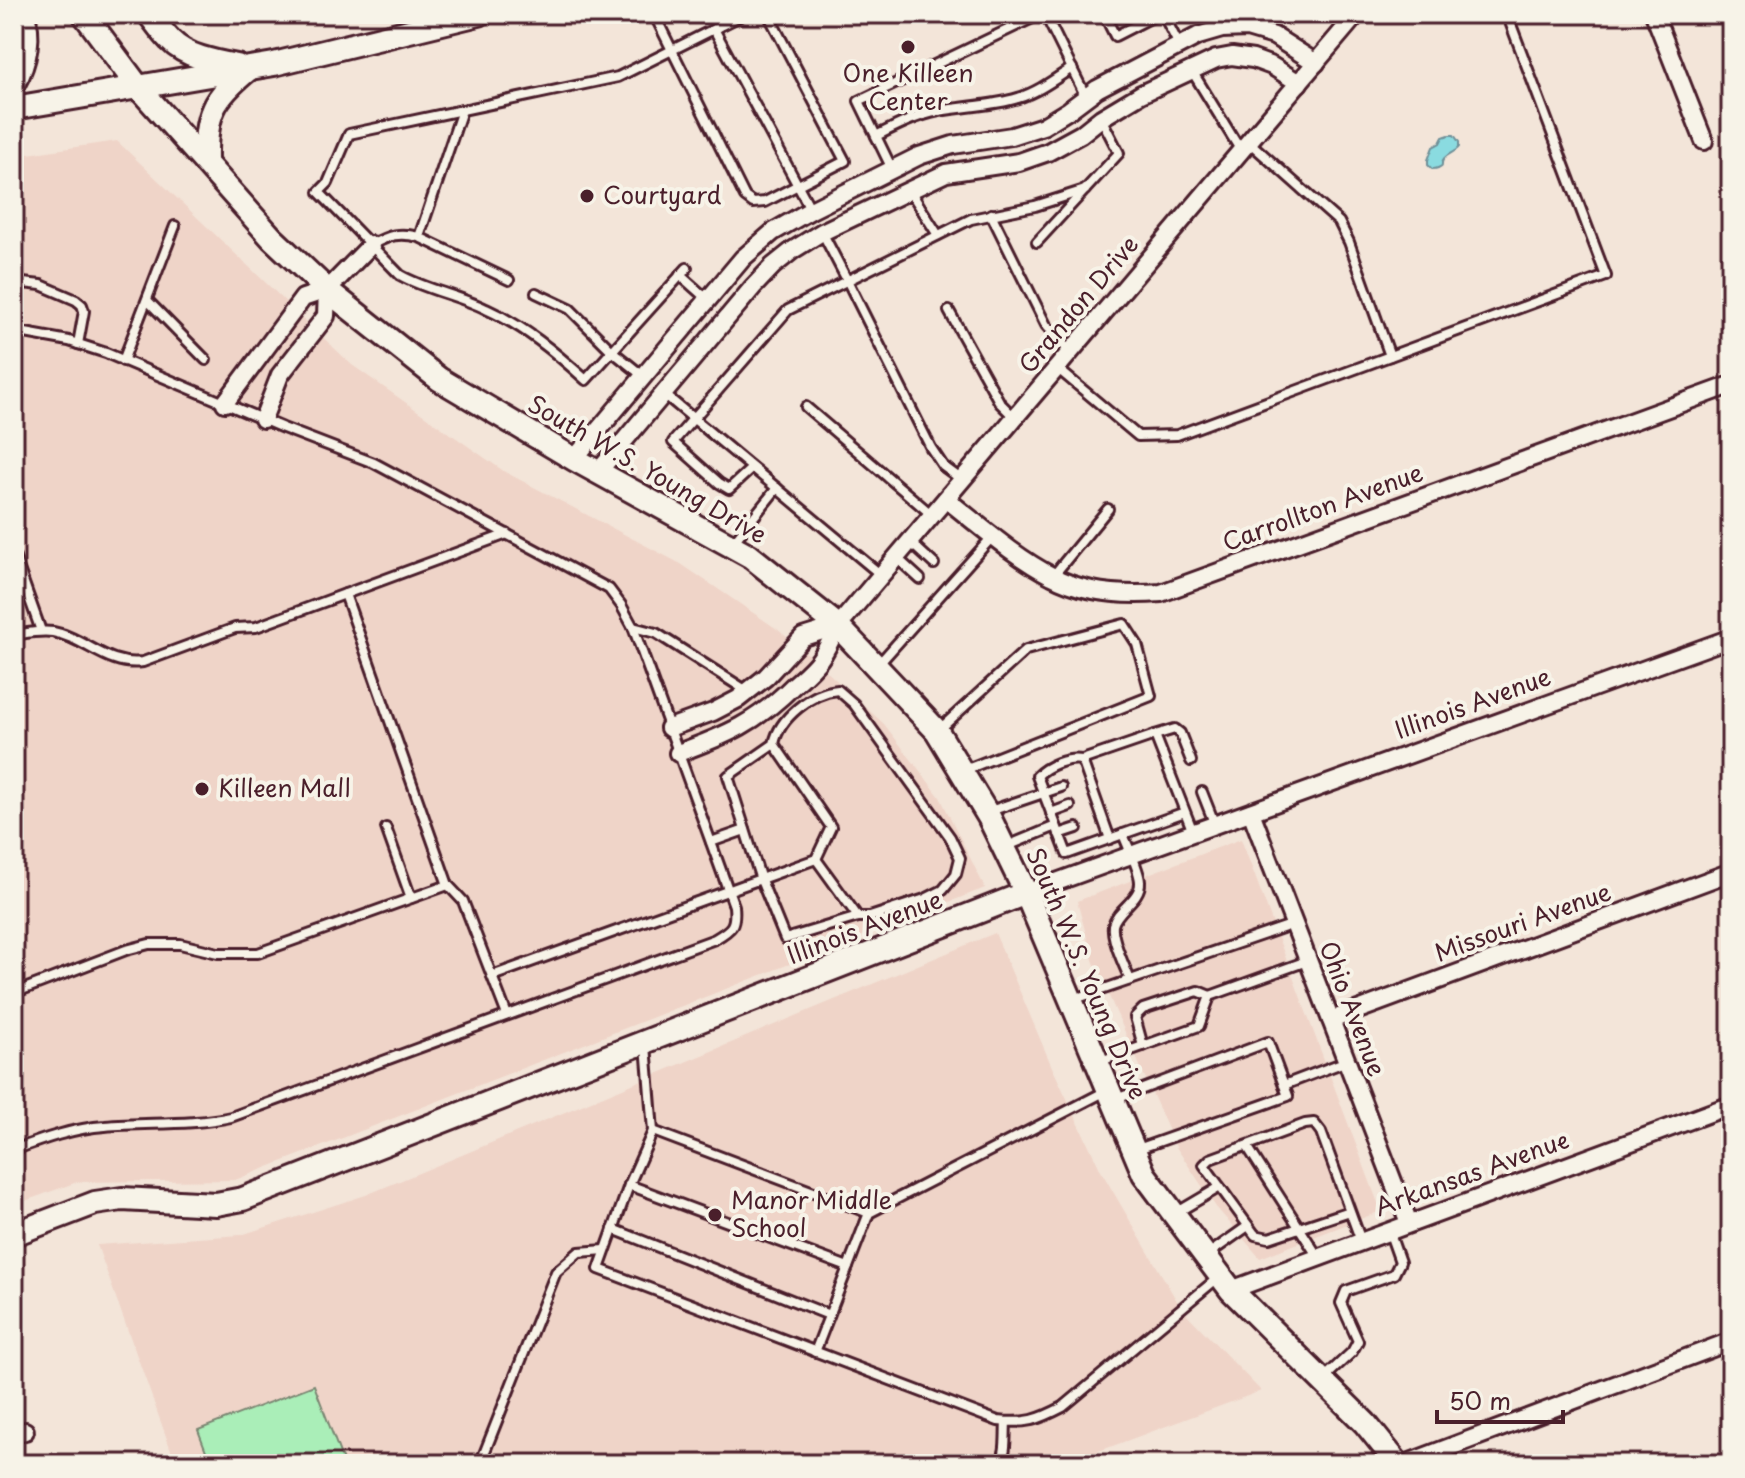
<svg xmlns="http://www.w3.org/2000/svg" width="1745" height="1478" font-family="'Playpen Sans',sans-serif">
<rect width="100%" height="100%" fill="#f3e5d9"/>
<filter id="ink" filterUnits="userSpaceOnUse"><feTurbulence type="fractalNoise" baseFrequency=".0125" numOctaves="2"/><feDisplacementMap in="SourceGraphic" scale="16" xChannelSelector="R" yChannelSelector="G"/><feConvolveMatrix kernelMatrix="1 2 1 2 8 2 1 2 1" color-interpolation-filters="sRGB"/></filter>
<g filter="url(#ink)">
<g fill="#efd4c8">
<path d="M 117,141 L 352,365 L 505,472 L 681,564 L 777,629 L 810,656 L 884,724 L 940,797 L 985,888 L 235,1180 L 77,1182 L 14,1205 L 14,156 Z"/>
<path d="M 1241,839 L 1381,1211 L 1260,1258 L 1216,1207 L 1176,1147 L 1093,960 L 1077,901 Z"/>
<path d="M 995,933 L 1052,1067 L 1101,1171 L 1181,1308 L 1261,1391 L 1064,1464 L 176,1464 L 97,1245 L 241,1235 L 366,1195 Z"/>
</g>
<path fill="#aaeeb8" stroke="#7a8672" stroke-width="2" d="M 314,1385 L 344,1464 L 211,1464 L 198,1430 Z"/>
<path fill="#8adbe0" stroke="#709098" stroke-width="2" d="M 1449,135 L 1454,135 L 1459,142 L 1459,147 C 1455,153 1447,153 1443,160 C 1440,165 1445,165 1438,168 C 1436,169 1434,169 1432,169 L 1428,165 L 1428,160 L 1433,147 L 1440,143 L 1443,137 Z"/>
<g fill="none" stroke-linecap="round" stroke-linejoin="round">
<defs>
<g id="lane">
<path d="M 654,14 L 745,197 L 753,203 L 765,202 L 845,161 L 768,14"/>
<path d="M 1045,14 L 1086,97"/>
<path d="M 1104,14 L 1115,36 L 1158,14"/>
<path d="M 1163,14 L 1179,45"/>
<path d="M 714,29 L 811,210"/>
<path d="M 1192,71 L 1241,151"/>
<path d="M 876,136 C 896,126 917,115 939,111 C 966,106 992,106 1018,98 C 1038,92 1055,79 1072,68"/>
<path d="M 1249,142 L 1339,222 L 1349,242 L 1390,356"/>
<path d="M 892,169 L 859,101 L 1041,14"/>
<path d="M 910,191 L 938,235"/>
<path d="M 991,214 L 1046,325 L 1070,352"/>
<path d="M 822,232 L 847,280 L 931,448 L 943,466 L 962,480"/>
<path d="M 419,237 L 462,110"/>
<path d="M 1037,242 L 1119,153 L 1101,118"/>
<path d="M 371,245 C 390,235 398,232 419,237 L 509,280"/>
<path d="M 687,268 L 586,380 C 555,352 524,326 486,309 C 458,295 426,290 400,275 L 319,192 L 328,183 L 349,134 L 618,77 L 744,14"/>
<path d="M 680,275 L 708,300"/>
<path d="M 14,282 L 41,285 L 76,300 L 82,305 L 84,311 L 78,344"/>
<path d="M 536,293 L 570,309 L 612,351 L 643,376"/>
<path d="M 147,300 L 206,360"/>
<path d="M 949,311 L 1000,403 L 1015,418"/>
<path d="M 14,331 L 69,341 L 106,353 L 283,428 L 374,463 L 609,589 L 621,605 L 633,627 L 734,906 C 736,926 732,929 715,939 L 231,1117 C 189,1126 147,1122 105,1126 C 74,1128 43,1139 14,1150"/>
<path d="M 123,361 L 175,226"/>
<path d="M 1057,368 L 1138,436 L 1177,435 L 1606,276 L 1507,14"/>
<path d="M 664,394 L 881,575"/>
<path d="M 806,407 L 932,515"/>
<path d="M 752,468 L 729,489 L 719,483 L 673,442 L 788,310 L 971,219 L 1035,206 L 1085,190"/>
<path d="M 910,542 L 934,564"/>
<path d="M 732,544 L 777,488"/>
<path d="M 14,555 L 41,631"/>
<path d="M 897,558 L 920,579"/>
<path d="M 1053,576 L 1108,509"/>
<path d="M 345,594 L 448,885 L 463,901 L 507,1015"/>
<path d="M 633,627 L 656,633 L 747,691"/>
<path d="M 14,635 C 27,633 40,630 53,632 C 86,638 107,667 143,662 L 235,628 L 256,627 L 507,534"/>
<path d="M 877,666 L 993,536"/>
<path d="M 940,729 L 1026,650 L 1124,624 L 1137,644 L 1151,696 L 962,771"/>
<path d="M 1155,735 L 1175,729 L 1180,733 L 1191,761"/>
<path d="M 1082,760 L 1110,839"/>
<path d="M 1202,792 L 1215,825"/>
<path d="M 987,812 L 1061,787"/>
<path d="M 1185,812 L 1067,854 L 1037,776 C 1047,766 1067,757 1082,760 L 1155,735 L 1193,832"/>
<path d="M 1051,813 L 1070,806"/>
<path d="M 386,828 L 411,898"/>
<path d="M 1059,834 L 1077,828"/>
<path d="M 1123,834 C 1127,845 1140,871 1140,882 C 1141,899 1117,909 1113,925 C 1111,939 1125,967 1130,980"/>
<path d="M 711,842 L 745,830"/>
<path d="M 1005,847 L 1056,826"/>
<path d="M 816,859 L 858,917"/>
<path d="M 492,976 L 816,859 L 831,827 L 774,744 L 728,776 L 761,880 L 785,939 L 858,917 L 870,917 L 925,899 L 943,890 L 956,874 L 960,858 L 950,837 L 854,704 L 838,690 C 812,692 779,718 774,744"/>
<path d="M 14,993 L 126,950 L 149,944 L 180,944 L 218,953 L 258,953 L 448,885"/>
<path d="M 1072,1000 L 1294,924"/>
<path d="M 646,1045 L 653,1131 L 629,1185 L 599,1269 L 998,1421 C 1027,1424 1038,1420 1063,1407 L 1220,1276"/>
<path d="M 1143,1046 L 1135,1017 L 1143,1009 L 1198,991 L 1210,996"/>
<path d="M 1098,1062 L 1199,1026 L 1210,996 L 1307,961"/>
<path d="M 1284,1085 L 1347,1061"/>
<path d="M 1116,1099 L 1268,1042 L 1288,1096 L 1135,1150"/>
<path d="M 653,1131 L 869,1213"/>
<path d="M 1247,1146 L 1318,1257"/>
<path d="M 629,1185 L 848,1267"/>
<path d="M 1350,1211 L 1269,1238 L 1255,1235 L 1204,1165 L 1210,1159 L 1305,1124 L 1314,1123 L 1321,1132 L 1361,1241"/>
<path d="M 1176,1213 L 1220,1187"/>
<path d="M 613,1229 L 829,1315"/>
<path d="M 1207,1255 L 1248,1226"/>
<path d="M 815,1352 L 869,1213 L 1108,1090"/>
<path d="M 1322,1380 L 1352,1352 L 1358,1341 L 1341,1303 L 1346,1291 L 1394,1274 L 1400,1262 L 1389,1231"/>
<path d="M 480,1464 L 556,1272 L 579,1252 L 605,1250"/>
<path d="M 1000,1464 C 1007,1452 1005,1436 1006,1422"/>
</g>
<g id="street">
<path d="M 1654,14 L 1704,141"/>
<path d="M 225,403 L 303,298 L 327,290 L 371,245"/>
<path d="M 263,419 L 280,375 L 326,316 L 327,290"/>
<path d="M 574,459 L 743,258 L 773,232 L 811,210 L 919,156 L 953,145 L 1012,136 L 1043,126 L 1069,110 L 1097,89 L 1198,36 L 1222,29 L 1247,28 L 1274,36 L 1316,63"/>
<path d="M 598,472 L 753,287 L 773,266 L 793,250 L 822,232 L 946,173 L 1019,162 L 1048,152 L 1081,134 L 1101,118 L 1141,94 L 1216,59 L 1232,56 L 1253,59 L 1272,66 L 1299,83"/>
<path d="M 946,499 C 978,524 1016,558 1052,576 C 1086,594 1124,596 1161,593 L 1731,385"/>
<path d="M 669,728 L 713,712 L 738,699 L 766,677 L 803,637 L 838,626"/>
<path d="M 678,753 C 727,735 756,723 794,685 C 803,677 813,669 820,659 C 827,649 832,637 838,626 L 1357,14"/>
<path d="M 1251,812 L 1409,1223"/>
<path d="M 1026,893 L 1731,638"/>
<path d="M 1331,1020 L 1731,872"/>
<path d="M 1231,1290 L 1731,1105"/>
<path d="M 14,1434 L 25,1431"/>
<path d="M 1405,1464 L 1731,1341"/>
</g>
<g id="secondary">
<path d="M 84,14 L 139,88 L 272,238 L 327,290 L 439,379 L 574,459 L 750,556 L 838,626 L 937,731 L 989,817 L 1026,893 L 1144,1174 L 1231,1290 L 1365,1423 L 1398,1464"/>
<path d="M 149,14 C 156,23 162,32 170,40 C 186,57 215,62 237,66"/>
<path d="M 14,82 C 25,63 31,34 22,14"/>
<path d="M 14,108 L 274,64 L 479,14"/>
<path d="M 206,162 C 205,114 212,99 249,69"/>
<path d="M 14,1234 L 95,1203 L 122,1199 L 216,1204 L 243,1199 L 1026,893"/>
</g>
</defs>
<use href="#lane" stroke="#4a1f2b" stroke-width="14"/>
<use href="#street" stroke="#4a1f2b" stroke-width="22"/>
<use href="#secondary" stroke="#4a1f2b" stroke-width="28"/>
<use href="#lane" stroke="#f7f3e8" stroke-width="8"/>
<use href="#street" stroke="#f7f3e8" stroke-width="16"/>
<use href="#secondary" stroke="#f7f3e8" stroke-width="22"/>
</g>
</g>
<g fill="#4a1f2b" stroke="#f7f3e8" stroke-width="3">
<circle cx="908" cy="47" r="8"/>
<circle cx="587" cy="196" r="8"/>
<circle cx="202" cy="789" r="8"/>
<circle cx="715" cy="1215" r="8"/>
</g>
<g text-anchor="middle" stroke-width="8" stroke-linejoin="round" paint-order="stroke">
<g font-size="24" fill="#4a1f2b" stroke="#f7f3e8" text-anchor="start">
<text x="908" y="82" text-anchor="middle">One Killeen<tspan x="908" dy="28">Center</tspan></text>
<text x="603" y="204">Courtyard</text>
<text x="218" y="797">Killeen Mall</text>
<text x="731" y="1209">Manor Middle<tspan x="731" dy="28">School</tspan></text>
</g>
<g font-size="24" fill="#4a1f2b" stroke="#f7f3e8">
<text transform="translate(1079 305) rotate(-50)" y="8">Grandon Drive</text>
<text transform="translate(647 470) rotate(30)" y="8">South W.S. Young Drive</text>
<text transform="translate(1323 508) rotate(-20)" y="8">Carrollton Avenue</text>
<text transform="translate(1473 704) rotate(-20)" y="8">Illinois Avenue</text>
<text transform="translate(1523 923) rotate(-20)" y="8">Missouri Avenue</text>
<text transform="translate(865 928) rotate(-21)" y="8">Illinois Avenue</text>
<text transform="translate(1086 974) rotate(67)" y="8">South W.S. Young Drive</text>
<text transform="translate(1352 1009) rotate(69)" y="8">Ohio Avenue</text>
<text transform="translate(1472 1174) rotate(-20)" y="8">Arkansas Avenue</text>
</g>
</g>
<rect width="1745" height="1478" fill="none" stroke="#f7f3e8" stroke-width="48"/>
<rect x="24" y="24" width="1697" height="1430" fill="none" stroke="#4a1f2b" stroke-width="3" filter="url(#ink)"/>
<path d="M1437 1410v12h126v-12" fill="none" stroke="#4a1f2b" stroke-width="4"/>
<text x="1449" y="1410" font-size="24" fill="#4a1f2b" stroke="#f7f3e8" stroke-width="6" paint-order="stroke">50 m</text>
</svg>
